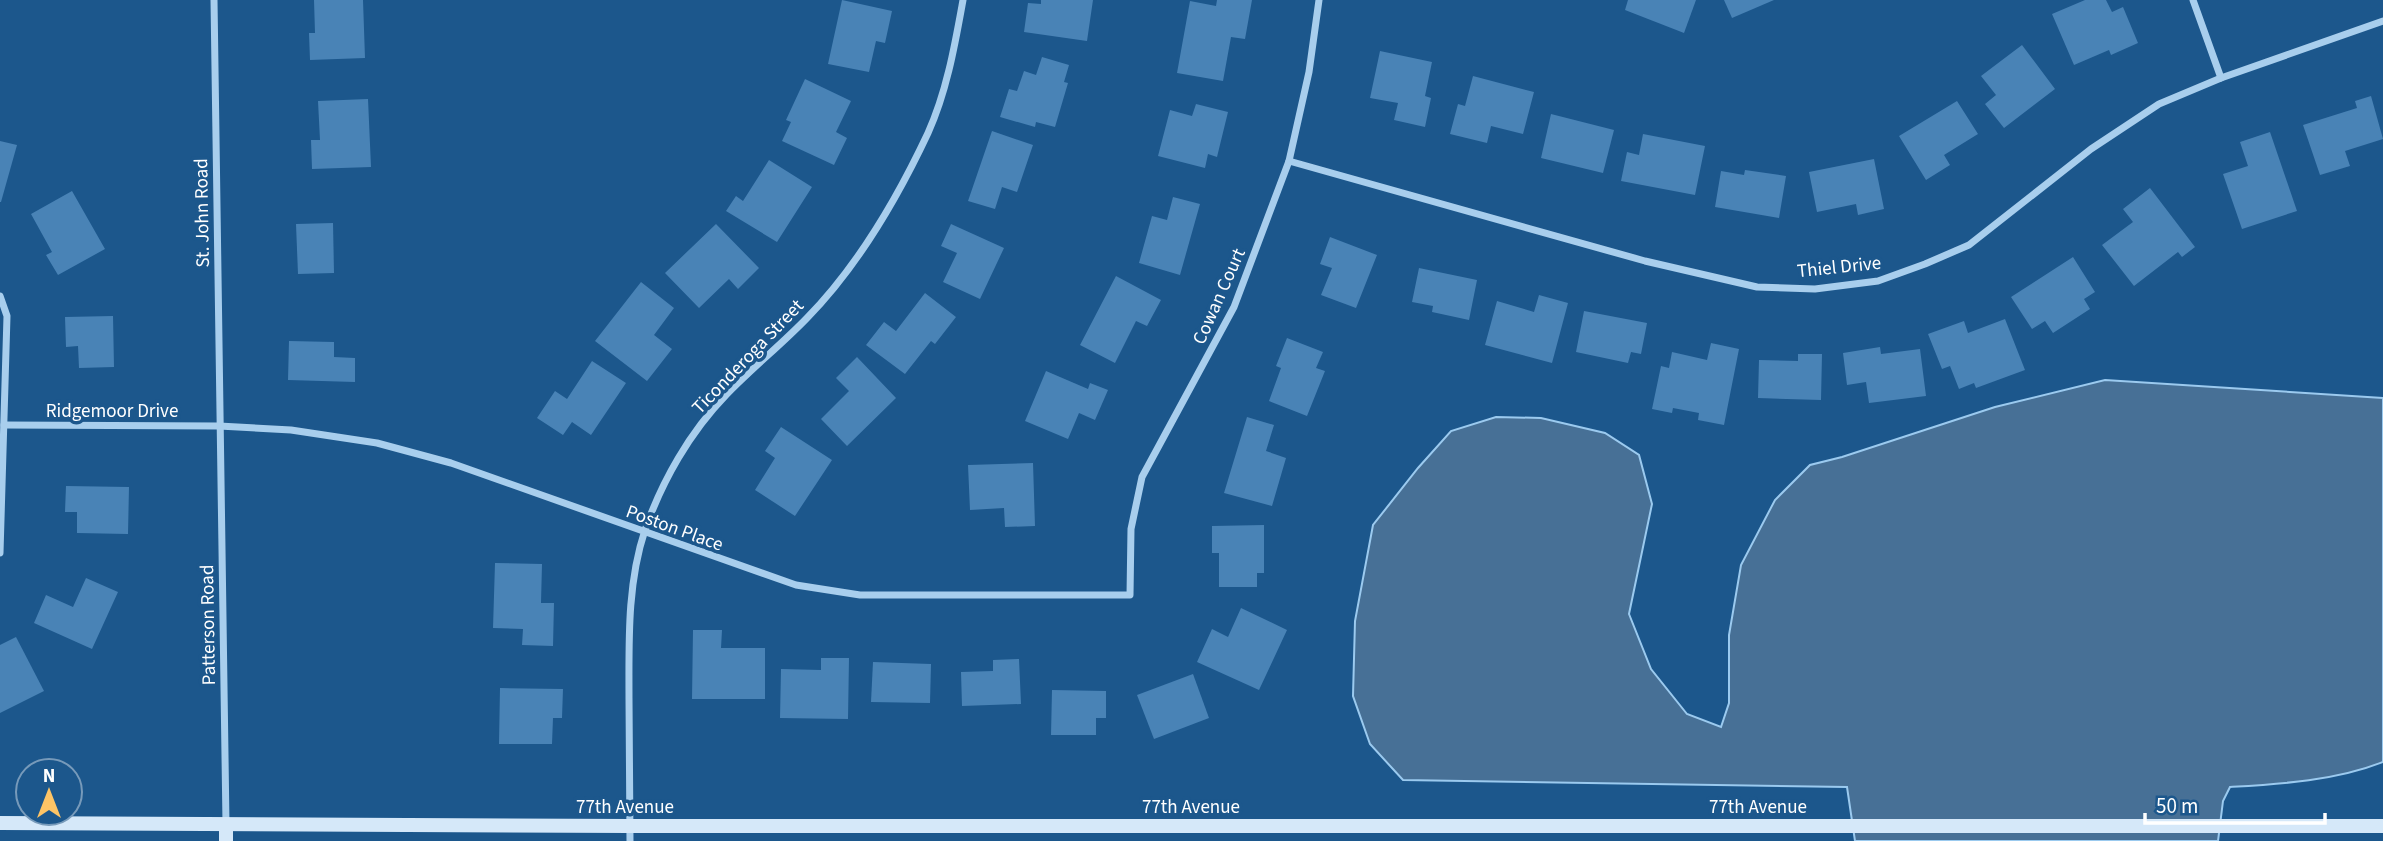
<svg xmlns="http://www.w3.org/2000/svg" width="2383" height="841" font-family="'Source Sans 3',sans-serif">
<rect width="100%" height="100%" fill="#1c578c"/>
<path fill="#477096" stroke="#9bcaef" stroke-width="2" d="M 2105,380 L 2383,398 L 2383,762 C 2335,781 2280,784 2230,787 L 2223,801 L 2218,841 L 1855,841 L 1847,787 L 1403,780 L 1370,744 L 1353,696 L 1355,621 L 1373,525 L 1418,468 L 1451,431 L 1496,417 L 1541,418 L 1605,433 L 1639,455 L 1652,504 L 1629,614 L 1651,669 L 1687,714 L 1721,727 L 1729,703 L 1729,635 L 1741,565 L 1775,500 L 1810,465 L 1842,457 L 1995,407 Z"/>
<g fill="#4983b6">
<path d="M 314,0 L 363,0 L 365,58 L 310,60 L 309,33 L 315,33 Z"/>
<path d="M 842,0 L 892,11 L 885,43 L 876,41 L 869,72 L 828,64 Z"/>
<path d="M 1041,0 L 1093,0 L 1087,41 L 1024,32 L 1028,3 L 1041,4 Z"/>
<path d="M 1217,0 L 1252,0 L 1245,39 L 1231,37 L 1223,81 L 1177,73 L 1190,1 L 1216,6 Z"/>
<path d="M 1628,0 L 1696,0 L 1684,33 L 1625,10 Z"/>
<path d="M 1724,0 L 1774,0 L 1732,18 Z"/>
<path d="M 2085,0 L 2106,0 L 2112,12 L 2123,7 L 2138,43 L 2111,55 L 2109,50 L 2074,65 L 2052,14 Z"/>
<path d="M 2022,45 L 2055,89 L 2004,128 L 1985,104 L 1996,95 L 1981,76 Z"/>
<path d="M 1380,51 L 1432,62 L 1425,96 L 1431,98 L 1425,127 L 1394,120 L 1398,103 L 1370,98 Z"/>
<path d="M 1042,57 L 1069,65 L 1064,82 L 1068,83 L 1055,127 L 1036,122 L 1035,127 L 1000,117 L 1009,89 L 1017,91 L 1024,71 L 1036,75 Z"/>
<path d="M 1473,76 L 1534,92 L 1523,134 L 1491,126 L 1487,143 L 1450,134 L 1458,104 L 1465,106 Z"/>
<path d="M 805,79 L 851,101 L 836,132 L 847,138 L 834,165 L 782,141 L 791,122 L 786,120 Z"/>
<path d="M 2371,96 L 2383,139 L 2345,151 L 2350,166 L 2320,175 L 2303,125 L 2357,108 L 2355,101 Z"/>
<path d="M 368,99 L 371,167 L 312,169 L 311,140 L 320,140 L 318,101 Z"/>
<path d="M 1957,101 L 1978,134 L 1944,155 L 1950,165 L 1926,180 L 1899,136 Z"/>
<path d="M 1196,104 L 1228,112 L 1217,157 L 1208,154 L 1205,168 L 1158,156 L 1170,110 L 1192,116 Z"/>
<path d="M 1551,114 L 1614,130 L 1603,173 L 1541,158 Z"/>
<path d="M 992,131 L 1033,145 L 1017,192 L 1002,187 L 995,209 L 968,201 Z"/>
<path d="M 2270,132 L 2297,211 L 2242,229 L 2223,174 L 2248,166 L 2240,142 Z"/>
<path d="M 1643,134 L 1705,146 L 1695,195 L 1621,181 L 1627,152 L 1639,155 Z"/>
<path d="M 0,141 L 17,145 L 1,202 L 0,202 Z"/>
<path d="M 1874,159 L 1884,209 L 1858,215 L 1856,204 L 1817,212 L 1809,172 Z"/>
<path d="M 769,160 L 812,187 L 777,242 L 726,211 L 736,196 L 743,201 Z"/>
<path d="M 1745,170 L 1786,176 L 1779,218 L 1715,207 L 1721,171 L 1744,175 Z"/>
<path d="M 2150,188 L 2195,247 L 2182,257 L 2178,252 L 2134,286 L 2102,245 L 2133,222 L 2123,209 Z"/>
<path d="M 72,191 L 105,249 L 58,275 L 46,255 L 52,252 L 31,214 Z"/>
<path d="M 1173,197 L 1200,204 L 1180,275 L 1139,263 L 1152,216 L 1167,220 Z"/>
<path d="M 333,223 L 334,273 L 298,274 L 296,224 Z"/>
<path d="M 716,224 L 759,268 L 738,289 L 729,279 L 699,308 L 665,273 Z"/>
<path d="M 951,224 L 1004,248 L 980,299 L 943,282 L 957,253 L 941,246 Z"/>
<path d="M 1330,237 L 1377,255 L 1356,308 L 1321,295 L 1332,268 L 1320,264 Z"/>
<path d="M 2073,257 L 2095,292 L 2084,299 L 2090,309 L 2053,333 L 2045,321 L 2032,329 L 2011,297 Z"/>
<path d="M 1419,268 L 1477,280 L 1469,320 L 1432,312 L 1433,306 L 1412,302 Z"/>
<path d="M 1116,276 L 1161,300 L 1147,326 L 1136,321 L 1115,363 L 1080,345 Z"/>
<path d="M 641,282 L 674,308 L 654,335 L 672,349 L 647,381 L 595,341 Z"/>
<path d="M 925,293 L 956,317 L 935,344 L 931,341 L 905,374 L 866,345 L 884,322 L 896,331 Z"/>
<path d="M 1539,295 L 1568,303 L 1552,363 L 1485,345 L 1497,301 L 1534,312 Z"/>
<path d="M 1584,311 L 1647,323 L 1641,354 L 1631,352 L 1628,363 L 1576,352 Z"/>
<path d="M 113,316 L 114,367 L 79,368 L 78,346 L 66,347 L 65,317 Z"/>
<path d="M 2005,319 L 2025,370 L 1976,388 L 1974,383 L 1959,389 L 1950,366 L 1942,369 L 1928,334 L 1964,321 L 1968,333 Z"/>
<path d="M 1287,338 L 1323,352 L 1316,368 L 1325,371 L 1307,416 L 1269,401 L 1281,368 L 1276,366 Z"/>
<path d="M 289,341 L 334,342 L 334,357 L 355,358 L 355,382 L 288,380 Z"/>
<path d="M 1711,343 L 1739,349 L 1724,425 L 1698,420 L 1699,413 L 1673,408 L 1672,413 L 1652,409 L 1661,366 L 1669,368 L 1672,352 L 1707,360 Z"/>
<path d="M 1880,347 L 1881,354 L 1920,349 L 1926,396 L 1869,403 L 1866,382 L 1847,385 L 1843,353 Z"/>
<path d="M 1798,354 L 1822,354 L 1821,400 L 1758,398 L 1759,360 L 1798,361 Z"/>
<path d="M 857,357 L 896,398 L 847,446 L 821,419 L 849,391 L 836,378 Z"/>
<path d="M 592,361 L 626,383 L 591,435 L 572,422 L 563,435 L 537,418 L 555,391 L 567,399 Z"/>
<path d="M 1046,371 L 1088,389 L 1090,383 L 1108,390 L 1095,420 L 1079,413 L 1068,439 L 1025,421 Z"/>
<path d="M 1247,417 L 1274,425 L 1266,451 L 1286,458 L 1272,506 L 1224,493 Z"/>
<path d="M 781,427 L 832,460 L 795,516 L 755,490 L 775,458 L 765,451 Z"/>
<path d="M 1033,463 L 1035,526 L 1005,527 L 1004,508 L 970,510 L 968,465 Z"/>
<path d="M 66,486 L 129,487 L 128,534 L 77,533 L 77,512 L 65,512 Z"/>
<path d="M 1264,525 L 1264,573 L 1257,573 L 1257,587 L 1219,587 L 1219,553 L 1212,553 L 1212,526 Z"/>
<path d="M 495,563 L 542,564 L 541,603 L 554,603 L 553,646 L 522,645 L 523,629 L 493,628 Z"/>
<path d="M 86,578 L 118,592 L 92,649 L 34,623 L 46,595 L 73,607 Z"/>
<path d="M 1241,608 L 1287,630 L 1259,690 L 1197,662 L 1212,629 L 1228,637 Z"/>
<path d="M 693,630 L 722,630 L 721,648 L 765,648 L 765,699 L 692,699 Z"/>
<path d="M 16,637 L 44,691 L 0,713 L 0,645 Z"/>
<path d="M 821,658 L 849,658 L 848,719 L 780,718 L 781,669 L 821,670 Z"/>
<path d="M 1019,659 L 1021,704 L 962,706 L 961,672 L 993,671 L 993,660 Z"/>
<path d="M 873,662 L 931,664 L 930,703 L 871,702 Z"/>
<path d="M 1193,674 L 1209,718 L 1154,739 L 1137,695 Z"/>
<path d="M 500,688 L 563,689 L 562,718 L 553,718 L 552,744 L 499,744 Z"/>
<path d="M 1052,690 L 1106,691 L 1106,718 L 1096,718 L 1096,735 L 1051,735 Z"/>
</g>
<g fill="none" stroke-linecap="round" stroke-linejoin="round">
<g stroke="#a8ceed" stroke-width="7">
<path d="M 214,0 L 226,824"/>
<path d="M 2193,0 L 2221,78"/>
<path d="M 1289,161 L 1645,261 L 1757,287 L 1815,289 L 1878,281 L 1925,264 L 1969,245 L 2091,149 L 2159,104 L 2221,78 L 2383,21"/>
<path d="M 0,296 L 7,316 L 0,553"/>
<path d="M 4,425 L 219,426 L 291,430 L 377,443 L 451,463 L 796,585 L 860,595 L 1130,595 L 1131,529 L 1142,477 L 1234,307 L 1289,161 L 1309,72 L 1319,0"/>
<path d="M 630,841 C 630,793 629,746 629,698 C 629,642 627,584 645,530 C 662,481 690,432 726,395 C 752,368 781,345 807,318 C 858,266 897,199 928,133 C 947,91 955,44 963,0"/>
</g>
<g stroke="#d5e8f9" stroke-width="14">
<path d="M 0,823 L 630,826 L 2383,826"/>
<path d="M 226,824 L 226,841"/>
</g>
</g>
<g text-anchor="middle" stroke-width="7" stroke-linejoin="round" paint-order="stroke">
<g font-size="19" fill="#fff" stroke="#1c578c">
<text transform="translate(201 213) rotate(-91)" y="7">St. John Road</text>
<text transform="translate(1839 266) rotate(-6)" y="7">Thiel Drive</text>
<text transform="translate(1218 296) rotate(-66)" y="7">Cowan Court</text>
<text transform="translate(747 356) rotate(-46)" y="7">Ticonderoga Street</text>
<text x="112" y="417">Ridgemoor Drive</text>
<text transform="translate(675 527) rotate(20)" y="7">Poston Place</text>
<text transform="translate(207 625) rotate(-91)" y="7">Patterson Road</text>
<text x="625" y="813">77th Avenue</text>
<text x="1191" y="813">77th Avenue</text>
<text x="1758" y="813">77th Avenue</text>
</g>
</g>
<g transform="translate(49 792)"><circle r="33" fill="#1c578c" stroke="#779aba" stroke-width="2"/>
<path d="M0-5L12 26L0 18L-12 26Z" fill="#fdc466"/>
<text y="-10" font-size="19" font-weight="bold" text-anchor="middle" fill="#ffffff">N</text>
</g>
<path d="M2145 813v10h180v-10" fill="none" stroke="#ffffff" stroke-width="3.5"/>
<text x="2156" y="813" font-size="21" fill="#ffffff" stroke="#1c578c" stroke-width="5" paint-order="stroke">50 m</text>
</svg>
